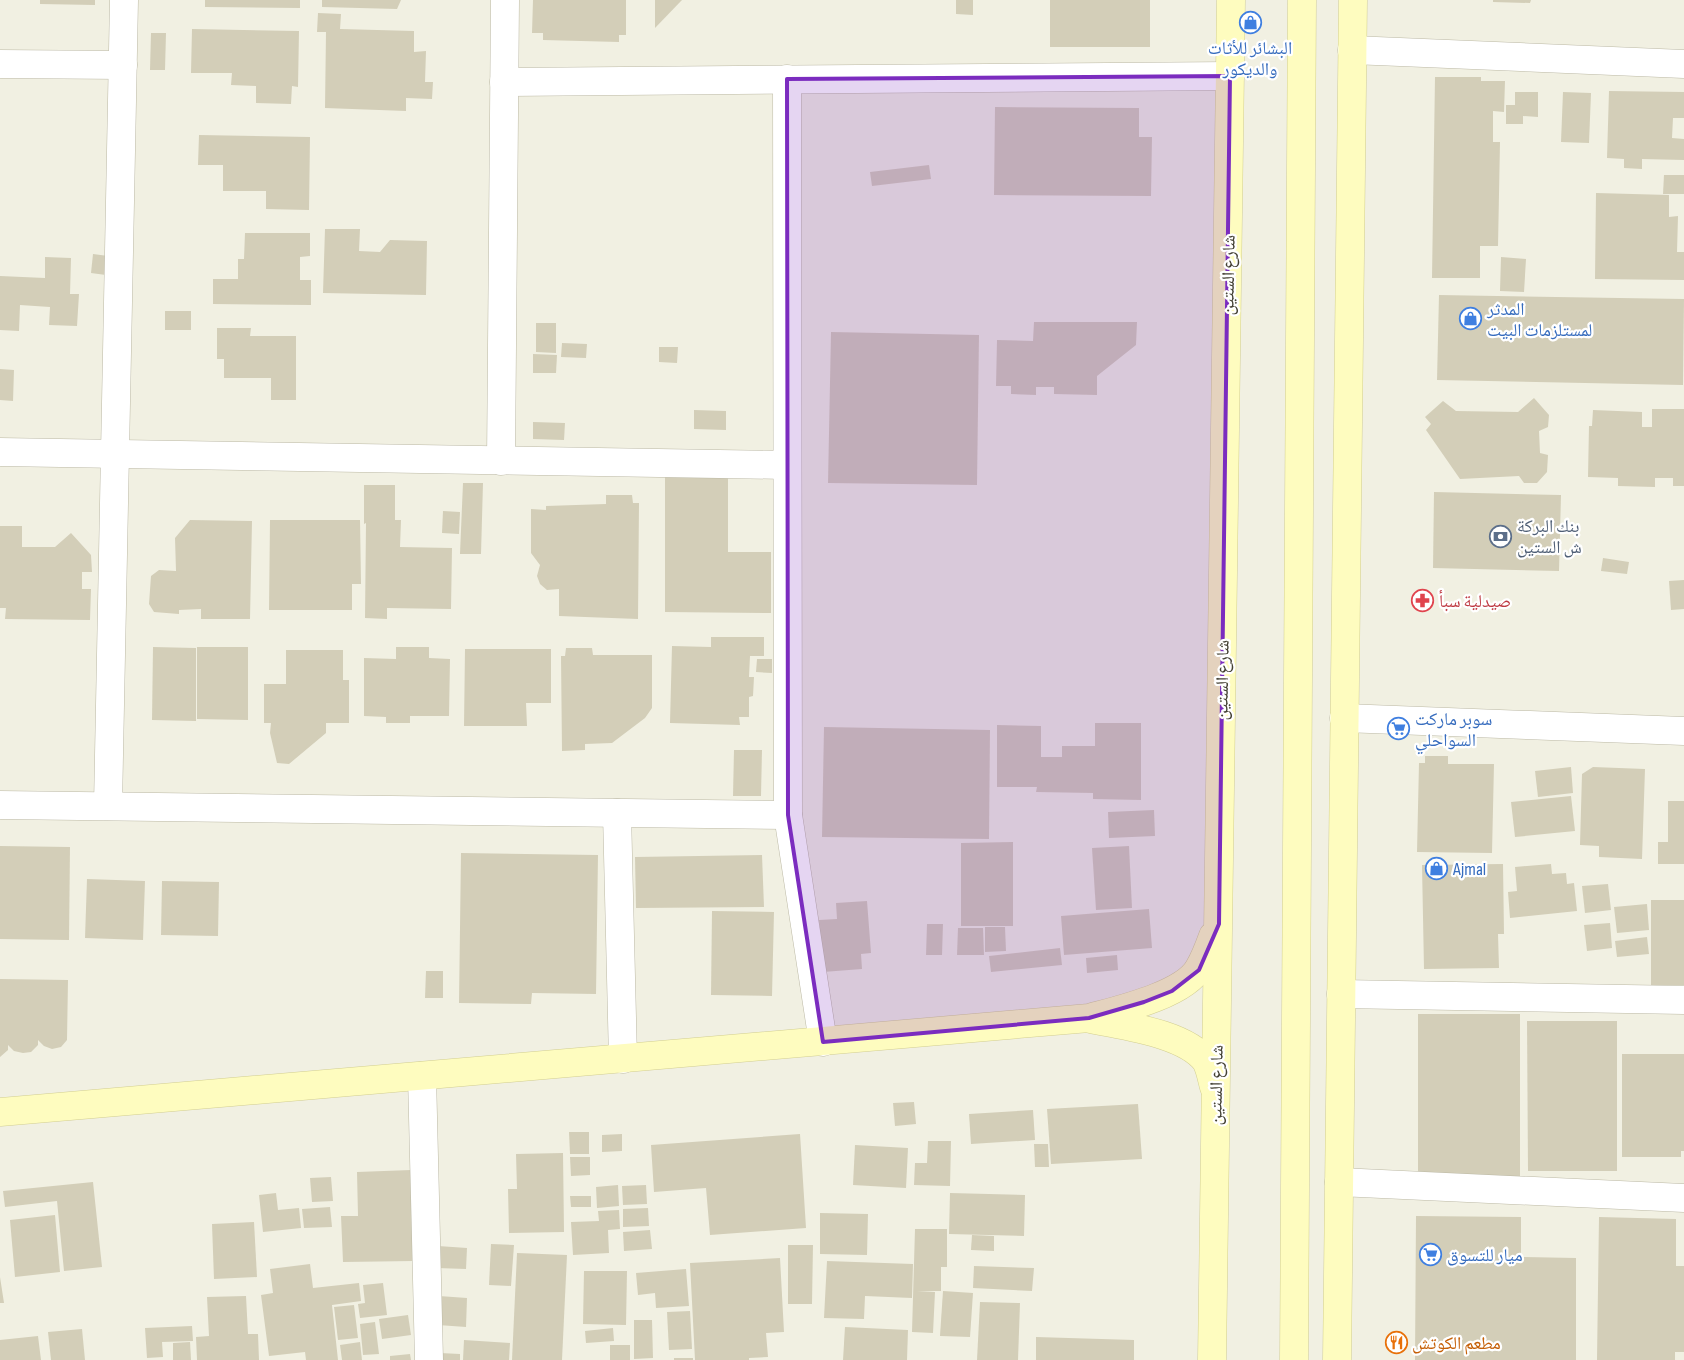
<svg xmlns="http://www.w3.org/2000/svg" width="1684" height="1360" font-family="'Sofia Sans Condensed','Noto Naskh Arabic',sans-serif">
<rect width="100%" height="100%" fill="#f1f0e2"/>
<g fill="#d3ceb8">
<path d="M 40,0 L 95,0 L 95,5 L 40,4 Z"/>
<path d="M 205,0 L 300,0 L 300,8 L 205,7 Z"/>
<path d="M 322,0 L 401,0 L 397,9 L 322,7 Z"/>
<path d="M 533,0 L 626,0 L 626,35 L 619,35 L 619,42 L 543,40 L 543,33 L 532,33 Z"/>
<path d="M 655,0 L 682,0 L 655,28 Z"/>
<path d="M 956,0 L 973,0 L 973,15 L 956,14 Z"/>
<rect x="1050" y="0" width="100" height="47"/>
<path d="M 1493,0 L 1531,0 L 1530,3 L 1493,2 Z"/>
<path d="M 318,13 L 341,14 L 340,29 L 414,31 L 414,52 L 426,51 L 425,82 L 433,82 L 432,99 L 406,98 L 406,111 L 325,108 L 326,32 L 317,32 Z"/>
<path d="M 192,29 L 299,31 L 298,87 L 292,86 L 291,104 L 256,103 L 256,86 L 231,85 L 232,73 L 191,73 Z"/>
<path d="M 151,33 L 166,33 L 165,70 L 150,70 Z"/>
<path d="M 1435,77 L 1481,77 L 1481,81 L 1505,81 L 1504,112 L 1493,111 L 1493,142 L 1500,142 L 1498,246 L 1480,246 L 1480,278 L 1432,278 Z"/>
<path d="M 1609,91 L 1684,92 L 1684,118 L 1673,118 L 1672,138 L 1684,139 L 1684,160 L 1642,159 L 1642,169 L 1624,168 L 1624,159 L 1607,158 Z"/>
<path d="M 1515,92 L 1538,92 L 1538,117 L 1523,116 L 1523,124 L 1506,124 L 1506,105 L 1515,105 Z"/>
<path d="M 1563,92 L 1591,93 L 1589,143 L 1561,142 Z"/>
<path d="M 995,107 L 1139,108 L 1139,137 L 1152,137 L 1151,196 L 994,195 Z"/>
<path d="M 199,135 L 310,137 L 309,210 L 266,209 L 266,191 L 223,191 L 223,165 L 198,165 Z"/>
<path d="M 929,165 L 931,179 L 872,186 L 870,172 Z"/>
<path d="M 1664,175 L 1684,175 L 1684,194 L 1663,194 Z"/>
<path d="M 1596,193 L 1669,195 L 1669,217 L 1678,216 L 1677,252 L 1684,252 L 1684,280 L 1595,279 Z"/>
<path d="M 325,229 L 360,229 L 359,251 L 380,252 L 390,240 L 427,241 L 426,295 L 323,293 Z"/>
<path d="M 245,233 L 310,233 L 310,256 L 300,257 L 300,280 L 311,280 L 311,305 L 213,304 L 213,279 L 238,279 L 238,259 L 244,259 Z"/>
<path d="M 93,254 L 108,256 L 106,275 L 91,273 Z"/>
<path d="M 45,257 L 71,258 L 70,294 L 79,294 L 77,326 L 49,325 L 50,307 L 20,305 L 19,331 L 0,330 L 0,276 L 45,278 Z"/>
<path d="M 1501,257 L 1526,259 L 1524,292 L 1500,291 Z"/>
<path d="M 1439,295 L 1684,299 L 1683,385 L 1437,380 Z"/>
<rect x="165" y="311" width="26" height="19"/>
<path d="M 1034,322 L 1137,322 L 1136,345 L 1097,376 L 1097,395 L 1054,394 L 1054,387 L 1036,387 L 1036,395 L 1011,394 L 1011,386 L 996,386 L 997,340 L 1033,341 Z"/>
<path d="M 536,323 L 556,323 L 556,353 L 536,352 Z"/>
<path d="M 217,328 L 251,328 L 250,336 L 296,336 L 296,400 L 271,400 L 271,378 L 224,378 L 224,359 L 217,359 Z"/>
<path d="M 831,332 L 979,335 L 977,485 L 828,483 Z"/>
<path d="M 562,343 L 587,344 L 586,358 L 561,357 Z"/>
<path d="M 659,347 L 678,347 L 677,363 L 659,362 Z"/>
<path d="M 533,354 L 557,355 L 556,373 L 533,373 Z"/>
<path d="M 0,369 L 14,370 L 13,401 L 0,400 Z"/>
<path d="M 1534,398 L 1549,415 L 1548,427 L 1539,431 L 1540,453 L 1548,455 L 1547,472 L 1537,483 L 1524,483 L 1519,476 L 1460,479 L 1426,430 L 1431,424 L 1425,417 L 1443,401 L 1456,411 L 1518,412 Z"/>
<path d="M 1652,409 L 1684,409 L 1684,486 L 1673,486 L 1673,478 L 1655,478 L 1655,487 L 1618,486 L 1618,478 L 1588,477 L 1589,426 L 1592,426 L 1593,410 L 1642,412 L 1642,427 L 1652,427 Z"/>
<path d="M 694,410 L 726,411 L 726,430 L 694,429 Z"/>
<path d="M 533,422 L 565,423 L 564,440 L 533,439 Z"/>
<path d="M 665,474 L 728,475 L 728,552 L 771,552 L 771,613 L 665,612 Z"/>
<path d="M 463,483 L 483,483 L 481,554 L 460,554 Z"/>
<path d="M 364,485 L 395,485 L 395,520 L 401,520 L 400,547 L 452,548 L 451,609 L 387,608 L 387,619 L 365,618 L 366,523 L 364,524 Z"/>
<path d="M 1434,492 L 1561,495 L 1559,571 L 1433,568 Z"/>
<path d="M 606,495 L 632,495 L 633,503 L 639,503 L 638,619 L 559,616 L 559,589 L 547,590 L 540,584 L 537,576 L 540,565 L 531,553 L 531,509 L 546,510 L 546,506 L 606,504 Z"/>
<path d="M 443,511 L 460,512 L 459,534 L 442,533 Z"/>
<path d="M 190,520 L 252,521 L 250,619 L 201,619 L 201,609 L 179,610 L 179,614 L 154,612 L 149,604 L 151,576 L 159,570 L 176,571 L 175,538 Z"/>
<path d="M 270,520 L 360,520 L 361,584 L 352,584 L 352,610 L 269,610 Z"/>
<path d="M 0,526 L 22,526 L 22,547 L 55,547 L 71,533 L 91,555 L 92,572 L 82,572 L 82,589 L 91,589 L 90,620 L 5,619 L 6,608 L 0,608 Z"/>
<path d="M 1603,558 L 1629,562 L 1627,574 L 1601,571 Z"/>
<path d="M 1684,580 L 1684,609 L 1671,610 L 1669,581 Z"/>
<path d="M 711,637 L 764,637 L 764,656 L 750,656 L 749,677 L 754,677 L 753,696 L 749,697 L 749,717 L 739,717 L 740,725 L 670,723 L 672,646 L 711,647 Z"/>
<path d="M 153,647 L 196,648 L 196,721 L 152,720 Z"/>
<path d="M 197,647 L 248,647 L 248,720 L 197,719 Z"/>
<path d="M 396,647 L 429,647 L 429,658 L 450,659 L 449,716 L 410,716 L 410,723 L 386,723 L 386,717 L 364,716 L 364,658 L 396,659 Z"/>
<path d="M 566,648 L 592,648 L 593,655 L 652,655 L 652,708 L 645,718 L 612,743 L 585,744 L 585,750 L 562,751 L 561,656 L 565,656 Z"/>
<path d="M 465,649 L 551,649 L 551,703 L 526,703 L 527,726 L 464,726 Z"/>
<path d="M 286,650 L 343,650 L 343,680 L 349,680 L 349,723 L 326,723 L 326,733 L 289,764 L 277,763 L 270,733 L 271,723 L 264,723 L 264,684 L 286,684 Z"/>
<path d="M 757,659 L 772,659 L 772,673 L 756,672 Z"/>
<path d="M 1095,723 L 1141,723 L 1141,800 L 1093,799 L 1093,793 L 1036,792 L 1037,787 L 997,787 L 997,725 L 1041,726 L 1041,757 L 1062,757 L 1062,746 L 1095,746 Z"/>
<path d="M 824,727 L 990,730 L 989,839 L 822,837 Z"/>
<path d="M 734,750 L 762,750 L 761,796 L 733,796 Z"/>
<path d="M 1425,756 L 1448,756 L 1448,764 L 1494,764 L 1492,853 L 1417,852 L 1419,763 L 1425,763 Z"/>
<path d="M 1571,767 L 1573,793 L 1538,797 L 1535,771 Z"/>
<path d="M 1593,767 L 1645,769 L 1642,859 L 1599,857 L 1599,846 L 1580,845 L 1582,774 Z"/>
<path d="M 1571,796 L 1575,831 L 1515,837 L 1511,802 Z"/>
<path d="M 1668,801 L 1684,801 L 1684,864 L 1658,864 L 1658,842 L 1668,842 Z"/>
<path d="M 1154,810 L 1155,836 L 1109,838 L 1108,812 Z"/>
<path d="M 1013,842 L 1013,926 L 961,926 L 961,843 Z"/>
<path d="M 0,846 L 70,847 L 69,940 L 0,939 Z"/>
<path d="M 1129,846 L 1132,908 L 1096,910 L 1092,848 Z"/>
<path d="M 461,853 L 598,855 L 596,994 L 532,993 L 531,1004 L 459,1003 Z"/>
<path d="M 762,855 L 764,907 L 636,908 L 635,857 Z"/>
<path d="M 1503,864 L 1504,934 L 1498,934 L 1499,968 L 1424,969 L 1422,865 Z"/>
<path d="M 1551,864 L 1552,874 L 1566,873 L 1567,884 L 1574,883 L 1577,911 L 1510,918 L 1508,892 L 1517,891 L 1515,867 Z"/>
<path d="M 87,879 L 145,881 L 143,940 L 85,938 Z"/>
<path d="M 162,881 L 219,882 L 218,936 L 161,935 Z"/>
<path d="M 1608,884 L 1611,910 L 1585,913 L 1582,886 Z"/>
<rect x="1651" y="900" width="33" height="85"/>
<path d="M 867,901 L 871,953 L 861,954 L 862,969 L 823,972 L 819,920 L 837,919 L 836,903 Z"/>
<path d="M 1647,904 L 1649,930 L 1617,933 L 1614,907 Z"/>
<path d="M 1149,909 L 1152,948 L 1064,955 L 1061,916 Z"/>
<path d="M 712,911 L 774,912 L 772,996 L 711,995 Z"/>
<path d="M 1610,923 L 1612,948 L 1587,951 L 1584,925 Z"/>
<path d="M 927,924 L 943,924 L 942,955 L 926,955 Z"/>
<path d="M 985,927 L 1005,927 L 1006,951 L 985,952 Z"/>
<path d="M 958,928 L 983,928 L 984,955 L 957,955 Z"/>
<path d="M 1647,937 L 1649,954 L 1617,957 L 1615,941 Z"/>
<path d="M 1060,948 L 1062,965 L 991,972 L 989,956 Z"/>
<path d="M 1117,955 L 1118,970 L 1087,973 L 1086,958 Z"/>
<path d="M 426,971 L 443,971 L 443,998 L 425,998 Z"/>
<path d="M 0,979 L 68,980 L 67,1040 L 61,1047 L 52,1049 L 44,1046 L 38,1040 L 38,1045 L 31,1052 L 23,1053 L 14,1051 L 8,1045 L 8,1050 L 0,1057 Z"/>
<path d="M 1418,1014 L 1520,1014 L 1520,1183 L 1418,1177 Z"/>
<path d="M 1527,1021 L 1617,1021 L 1617,1171 L 1528,1171 Z"/>
<path d="M 1622,1054 L 1684,1054 L 1684,1151 L 1681,1151 L 1681,1157 L 1622,1157 Z"/>
<path d="M 914,1102 L 916,1124 L 895,1126 L 893,1103 Z"/>
<path d="M 1138,1104 L 1142,1159 L 1051,1164 L 1047,1109 Z"/>
<path d="M 1033,1110 L 1035,1140 L 971,1144 L 969,1114 Z"/>
<path d="M 569,1132 L 589,1132 L 589,1154 L 570,1154 Z"/>
<path d="M 622,1134 L 622,1151 L 602,1152 L 602,1135 Z"/>
<path d="M 800,1134 L 806,1228 L 710,1235 L 706,1188 L 654,1192 L 651,1145 Z"/>
<path d="M 928,1141 L 951,1141 L 950,1186 L 914,1185 L 915,1163 L 927,1163 Z"/>
<path d="M 1034,1144 L 1048,1144 L 1049,1167 L 1035,1167 Z"/>
<path d="M 855,1145 L 908,1148 L 906,1188 L 853,1185 Z"/>
<path d="M 563,1153 L 564,1232 L 509,1233 L 508,1189 L 517,1189 L 516,1154 Z"/>
<path d="M 570,1157 L 590,1157 L 590,1175 L 571,1176 Z"/>
<path d="M 411,1170 L 414,1261 L 343,1262 L 341,1216 L 358,1216 L 357,1172 Z"/>
<path d="M 331,1177 L 333,1201 L 312,1202 L 310,1178 Z"/>
<path d="M 93,1182 L 102,1267 L 64,1271 L 57,1201 L 5,1207 L 3,1191 Z"/>
<path d="M 618,1185 L 619,1206 L 597,1208 L 596,1187 Z"/>
<path d="M 646,1185 L 647,1204 L 623,1205 L 622,1186 Z"/>
<path d="M 276,1193 L 278,1210 L 299,1208 L 301,1228 L 263,1232 L 259,1195 Z"/>
<path d="M 950,1193 L 1025,1195 L 1024,1236 L 949,1234 Z"/>
<path d="M 570,1196 L 591,1196 L 591,1207 L 571,1207 Z"/>
<path d="M 330,1207 L 332,1227 L 304,1228 L 302,1209 Z"/>
<path d="M 648,1208 L 649,1226 L 623,1227 L 623,1209 Z"/>
<path d="M 619,1210 L 620,1229 L 608,1230 L 609,1253 L 573,1255 L 571,1222 L 599,1221 L 598,1211 Z"/>
<path d="M 820,1213 L 868,1214 L 867,1255 L 820,1254 Z"/>
<path d="M 55,1215 L 60,1272 L 15,1277 L 10,1220 Z"/>
<path d="M 1416,1216 L 1521,1217 L 1521,1257 L 1576,1258 L 1576,1360 L 1415,1360 Z"/>
<path d="M 1599,1217 L 1676,1219 L 1676,1266 L 1684,1266 L 1684,1352 L 1675,1352 L 1675,1360 L 1597,1360 Z"/>
<path d="M 254,1222 L 257,1277 L 214,1279 L 212,1224 Z"/>
<path d="M 915,1229 L 947,1229 L 947,1267 L 941,1267 L 941,1291 L 917,1291 L 935,1292 L 933,1333 L 912,1332 Z"/>
<path d="M 650,1230 L 652,1249 L 624,1251 L 623,1232 Z"/>
<path d="M 972,1235 L 994,1236 L 994,1251 L 971,1250 Z"/>
<path d="M 491,1244 L 514,1245 L 511,1286 L 489,1285 Z"/>
<path d="M 788,1245 L 813,1245 L 812,1304 L 788,1304 Z"/>
<path d="M 438,1246 L 467,1248 L 466,1269 L 437,1268 Z"/>
<path d="M 517,1253 L 567,1255 L 562,1360 L 512,1360 Z"/>
<path d="M 780,1258 L 784,1332 L 766,1333 L 768,1357 L 749,1358 L 749,1360 L 695,1360 L 690,1263 Z"/>
<path d="M 827,1261 L 913,1264 L 912,1298 L 865,1296 L 864,1319 L 824,1318 Z"/>
<path d="M 310,1264 L 313,1288 L 359,1283 L 361,1301 L 332,1305 L 338,1360 L 306,1360 L 305,1352 L 269,1356 L 261,1295 L 273,1293 L 270,1269 Z"/>
<path d="M 974,1266 L 1034,1268 L 1032,1291 L 973,1288 Z"/>
<path d="M 686,1269 L 689,1306 L 656,1308 L 655,1293 L 638,1295 L 636,1273 Z"/>
<path d="M 584,1271 L 627,1271 L 626,1325 L 583,1324 Z"/>
<path d="M 0,1277 L 4,1303 L 0,1303 Z"/>
<path d="M 383,1283 L 387,1315 L 360,1318 L 358,1304 L 365,1303 L 363,1285 Z"/>
<path d="M 943,1291 L 973,1293 L 970,1337 L 940,1336 Z"/>
<path d="M 246,1296 L 248,1334 L 258,1334 L 259,1360 L 197,1360 L 196,1337 L 209,1336 L 207,1297 Z"/>
<path d="M 439,1296 L 467,1298 L 466,1327 L 438,1325 Z"/>
<path d="M 980,1302 L 1020,1303 L 1018,1360 L 977,1360 Z"/>
<path d="M 354,1305 L 358,1338 L 338,1340 L 334,1307 Z"/>
<path d="M 690,1311 L 692,1349 L 669,1350 L 667,1312 Z"/>
<path d="M 408,1315 L 411,1335 L 382,1339 L 379,1319 Z"/>
<path d="M 634,1320 L 652,1320 L 653,1358 L 634,1359 Z"/>
<path d="M 375,1322 L 379,1354 L 363,1355 L 360,1324 Z"/>
<path d="M 192,1326 L 193,1341 L 162,1342 L 163,1357 L 147,1358 L 145,1328 Z"/>
<path d="M 845,1327 L 908,1330 L 907,1360 L 843,1360 Z"/>
<path d="M 613,1328 L 614,1341 L 586,1343 L 585,1331 Z"/>
<path d="M 82,1329 L 85,1360 L 51,1360 L 48,1332 Z"/>
<path d="M 38,1336 L 41,1360 L 0,1360 L 0,1340 Z"/>
<path d="M 1036,1337 L 1134,1340 L 1134,1360 L 1036,1360 Z"/>
<path d="M 464,1340 L 510,1343 L 509,1360 L 463,1360 Z"/>
<path d="M 190,1342 L 191,1360 L 173,1360 L 173,1343 Z"/>
<path d="M 360,1342 L 362,1360 L 342,1360 L 340,1345 Z"/>
<rect x="610" y="1345" width="20" height="15"/>
<path d="M 440,1353 L 460,1354 L 460,1360 L 439,1360 Z"/>
<path d="M 410,1354 L 411,1360 L 390,1360 L 390,1356 Z"/>
<rect x="674" y="1358" width="19" height="2"/>
</g>
<g fill="none" stroke-linecap="round" stroke-linejoin="round">
<defs>
<g id="street">
<path d="M 1352,50 L 1684,64"/>
<path d="M 0,64 L 123,65"/>
<path d="M 787,79 L 788,815 L 823,1042"/>
<path d="M 504,82 L 1230,76"/>
<path d="M 0,452 L 786,465"/>
<path d="M 501,461 L 505,0"/>
<path d="M 1344,718 L 1684,731"/>
<path d="M 0,805 L 788,815"/>
<path d="M 108,806 L 124,0"/>
<path d="M 617,813 L 623,1059"/>
<path d="M 1341,994 L 1684,1000"/>
<path d="M 422,1076 L 429,1360"/>
<path d="M 1339,1182 L 1684,1198"/>
</g>
<g id="secondary">
<path d="M 1091,1019 C 1123,1026 1185,1033 1206,1061 C 1210,1068 1212,1080 1214,1087"/>
<path d="M 0,1112 L 1089,1018 C 1118,1010 1184,995 1199,968 C 1205,958 1209,947 1213,936"/>
<path d="M 1212,1360 L 1231,0"/>
<path d="M 1294,1360 L 1302,0"/>
<path d="M 1337,1360 L 1353,0"/>
</g>
</defs>
<use href="#street" stroke="#bcb9a5" stroke-width="29"/>
<use href="#secondary" stroke="#d2ce92" stroke-width="29"/>
<use href="#street" stroke="#fff" stroke-width="28"/>
<use href="#secondary" stroke="#fefcbf" stroke-width="28"/>
</g>
<path fill="#7b2cbf" fill-opacity="0.2" stroke="#7b2cbf" stroke-width="4" stroke-linejoin="round" d="M 1230,76 L 1219,924 L 1199,970 L 1172,991 L 1144,1002 L 1089,1018 L 823,1042 L 788,815 L 787,79 Z"/>
<defs>
<symbol id="shop-ring" viewBox="-11 -11 22 22"><circle r="9.5" fill="#fff" stroke="#3f7fe0" stroke-width="1.5"/><path d="M-5-2.5h2.3a2.7 3.5 0 0 1 5.4 0H5L5.5 6h-11ZM-1.5-2.5h3a1.5 2.3 0 0 0-3 0Z" fill="#3f7fe0"/></symbol>
<symbol id="bank-ring" viewBox="-11 -11 22 22"><circle r="9.5" fill="#fff" stroke="#5c6f8a" stroke-width="1.5"/><path d="M-6-4H6V4H-6ZM0-2.3a2.3 2.3 0 1 0 0 4.6a2.3 2.3 0 1 0 0-4.6Z" fill="#5c6f8a"/></symbol>
<symbol id="pharmacy-ring" viewBox="-11 -11 22 22"><circle r="9.5" fill="#fff" stroke="#e0444e" stroke-width="1.5"/><path d="M-2-6h4v4h4v4h-4v4h-4v-4h-4v-4h4Z" fill="#e0444e"/></symbol>
<symbol id="supermarket-ring" viewBox="-11 -11 22 22"><circle r="9.5" fill="#fff" stroke="#3f7fe0" stroke-width="1.5"/><path d="M-6-5.5h2.5l.6 2H6L4.5 2H-2.5L-4.4-4H-6ZM-1.5 3.2a1.3 1.3 0 1 0 .1 0ZM3 3.2a1.3 1.3 0 1 0 .1 0Z" fill="#3f7fe0"/></symbol>
<symbol id="restaurant-ring" viewBox="-11 -11 22 22"><circle r="9.5" fill="#fff" stroke="#e8710a" stroke-width="1.5"/><path d="M-5-6h1v4h1v-4h1v4h1v-4h1v5L-1.5 .5V6h-2V.5L-5-1ZM5-6V6H3V1.5H1.5Q1.5-4 5-6Z" fill="#e8710a"/></symbol>
</defs>
<g fill-rule="evenodd">
<use href="#shop-ring" x="1238" y="10" width="25" height="25"/>
<use href="#shop-ring" x="1458" y="306" width="25" height="25"/>
<use href="#bank-ring" x="1488" y="524" width="25" height="25"/>
<use href="#pharmacy-ring" x="1410" y="588" width="25" height="25"/>
<use href="#supermarket-ring" x="1386" y="716" width="25" height="25"/>
<use href="#shop-ring" x="1424" y="856" width="25" height="25"/>
<use href="#supermarket-ring" x="1418" y="1242" width="25" height="25"/>
<use href="#restaurant-ring" x="1384" y="1330" width="25" height="25"/>
</g>
<g text-anchor="middle" stroke-width="4.5" stroke-linejoin="round" paint-order="stroke">
<g font-size="18" fill="#366cbe" stroke="#fff" text-anchor="start">
<text x="1250" y="54" text-anchor="middle">البشائر للأثات<tspan x="1250" dy="21">والديكور</tspan></text>
<text x="1487" y="315">المدثر<tspan x="1487" dy="21">لمستلزمات البيت</tspan></text>
<text x="1415" y="725">سوبر ماركت<tspan x="1415" dy="21">السواحلي</tspan></text>
<text x="1453" y="875">Ajmal</text>
<text x="1447" y="1261">ميار للتسوق</text>
</g>
<g font-size="18" fill="#434033" stroke="#fff">
<text transform="translate(1228 275) rotate(-89)" y="6">شارع الستين</text>
<text transform="translate(1222 680) rotate(-89)" y="6">شارع الستين</text>
<text transform="translate(1216 1085) rotate(-89)" y="6">شارع الستين</text>
</g>
<g font-size="18" fill="#4e5e75" stroke="#fff" text-anchor="start">
<text x="1517" y="532">بنك البركة<tspan x="1517" dy="21">ش الستين</tspan></text>
</g>
<g font-size="18" fill="#be3a42" stroke="#fff" text-anchor="start">
<text x="1439" y="607">صيدلية سبأ</text>
</g>
<g font-size="18" fill="#c56008" stroke="#fff" text-anchor="start">
<text x="1412" y="1349">مطعم الكوتش</text>
</g>
</g>
</svg>
